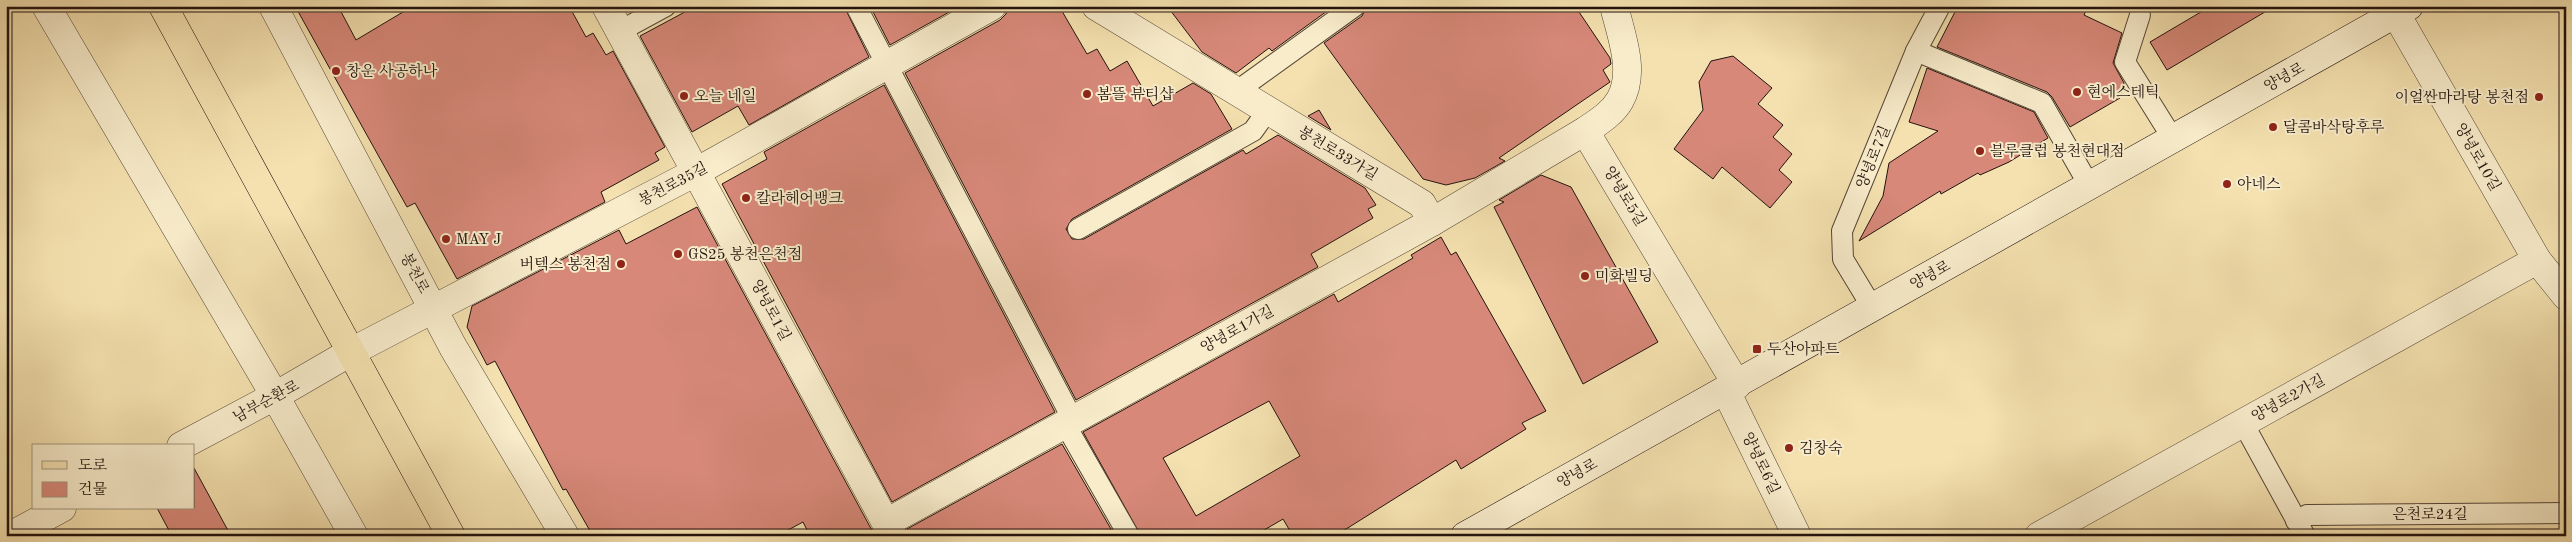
<svg xmlns="http://www.w3.org/2000/svg" width="2572" height="542" font-family="'Old Standard TT','Noto Serif KR',serif">
<rect width="100%" height="100%" fill="#f4e1af"/>
<filter id="stains"><feTurbulence type="fractalNoise" baseFrequency=".004" numOctaves="4"/><feColorMatrix values="0 0 0 0 .2 0 0 0 0 .09 0 0 0 0 .02 0 0 0 .5 -.17"/></filter>
<radialGradient id="worn" r=".72"><stop offset=".6" stop-color="#630" stop-opacity="0"/><stop offset="1" stop-color="#630" stop-opacity=".3"/></radialGradient>
<g fill="#d78879" stroke="#22130e" fill-rule="evenodd">
<path d="M 295,6 L 338,6 L 356,40 L 413,6 L 569,6 L 586,37 L 593,33 L 606,55 L 613,51 L 665,147 L 655,153 L 659,160 L 601,192 L 605,202 L 457,279 L 415,203 L 407,207 Z"/>
<path d="M 696,6 L 844,6 L 869,57 L 749,125 L 738,106 L 692,132 L 640,36 Z"/>
<path d="M 870,6 L 960,6 L 890,45 Z"/>
<path d="M 1008,6 L 1059,6 L 1087,54 L 1097,49 L 1110,71 L 1127,61 L 1153,106 L 1193,83 L 1211,94 L 1232,129 L 1072,219 L 1066,229 L 1072,239 L 1084,239 L 1243,150 L 1246,154 L 1278,135 L 1365,188 L 1376,205 L 1368,209 L 1373,218 L 1311,254 L 1318,267 L 1076,400 L 905,73 L 1000,20 L 1006,14 Z"/>
<path d="M 1167,6 L 1334,6 L 1272,51 L 1269,48 L 1236,73 L 1202,52 Z"/>
<path d="M 1367,6 L 1575,6 L 1610,58 L 1611,64 L 1603,70 L 1610,82 L 1499,158 L 1505,161 L 1475,178 L 1446,185 L 1423,179 L 1324,43 L 1362,16 Z"/>
<path d="M 1958,6 L 2088,6 L 2084,15 L 2122,33 L 2113,63 L 2124,83 L 2120,98 L 2070,127 L 2052,97 L 2047,92 L 1937,47 Z"/>
<path d="M 2211,6 L 2275,6 L 2167,70 L 2150,42 Z"/>
<path d="M 1733,56 L 1772,88 L 1758,104 L 1783,125 L 1773,137 L 1792,154 L 1779,170 L 1792,182 L 1770,208 L 1722,167 L 1713,179 L 1674,149 L 1703,110 L 1699,82 L 1711,61 Z"/>
<path d="M 1927,68 L 2034,112 L 2048,138 L 2009,162 L 1980,175 L 1978,173 L 1941,194 L 1940,191 L 1859,241 L 1883,196 L 1889,163 L 1938,131 L 1909,122 Z"/>
<path d="M 884,85 L 1055,412 L 892,502 L 722,184 L 767,159 L 764,152 Z"/>
<path d="M 1319,110 L 1331,130 L 1308,116 Z"/>
<path d="M 1541,175 L 1571,187 L 1658,342 L 1583,384 L 1494,207 L 1504,202 L 1499,200 Z"/>
<path d="M 697,207 L 875,536 L 810,536 L 803,522 L 777,536 L 593,536 L 566,489 L 563,490 L 495,361 L 487,365 L 467,327 L 472,306 L 619,230 L 626,244 Z"/>
<path d="M 1441,237 L 1451,255 L 1456,252 L 1546,411 L 1522,423 L 1526,429 L 1461,469 L 1456,460 L 1335,536 L 1293,536 L 1283,519 L 1254,536 L 1141,536 L 1083,432 L 1334,294 L 1338,302 L 1413,258 L 1411,255 ZM 1269,401 L 1300,456 L 1196,516 L 1163,458 Z"/>
<path d="M 1062,444 L 1115,536 L 909,536 L 907,529 Z"/>
<path d="M 194,468 L 231,536 L 172,536 L 157,508 L 194,508 Z"/>
</g>
<g fill="none" stroke-linecap="round" stroke-linejoin="round">
<defs>
<g id="service">
<path d="M 856,6 L 1073,420"/>
<path d="M 2140,15 L 2125,62 L 2173,139"/>
<path d="M 620,31 L 666,6"/>
<path d="M 1916,51 L 2042,103 L 2089,185"/>
<path d="M 1237,91 L 1355,6"/>
<path d="M 1078,229 L 1253,131 L 1268,110"/>
<path d="M 1872,307 L 1843,259 L 1842,231 L 1916,51 L 1940,6"/>
<path d="M 2243,423 L 2305,536"/>
<path d="M 1065,424 L 1129,536"/>
<path d="M 2296,521 L 2307,515 L 2566,513"/>
</g>
<g id="minor">
<path d="M 46,6 L 275,396 L 354,536"/>
<path d="M 273,6 L 453,347 L 565,536"/>
<path d="M 606,6 L 893,536"/>
<path d="M 1096,6 L 1422,204 L 1432,222"/>
<path d="M 1614,6 C 1621,35 1636,72 1620,100 C 1612,114 1598,122 1585,131 L 1737,385"/>
<path d="M 2396,14 L 2537,260 L 2566,296"/>
<path d="M 1726,391 L 1797,536"/>
<path d="M 181,446 L 275,396 L 349,353 L 696,172 L 992,6"/>
<path d="M 886,523 L 1432,222 L 1585,131"/>
<path d="M 10,536 L 62,508"/>
<path d="M 2039,536 L 2537,260"/>
</g>
<path id="secondary" d="M 1465,536 L 2409,6"/>
<path id="primary" d="M 163,6 L 451,536"/>
</defs>
<use href="#service" stroke="#564636" stroke-width="22"/>
<use href="#minor" stroke="#564636" stroke-width="29"/>
<use href="#secondary" stroke="#22130e" stroke-width="29"/>
<use href="#primary" stroke="#22130e" stroke-width="29"/>
<use href="#service" stroke="#f8eccb" stroke-width="20"/>
<use href="#minor" stroke="#f8eccb" stroke-width="28"/>
<use href="#secondary" stroke="#f8eccb" stroke-width="28"/>
<use href="#primary" stroke="#f4e1af" stroke-width="28"/>
</g>
<g fill="#8f2418" stroke="#f8eccb" stroke-width="2">
<circle cx="336" cy="71" r="5"/>
<circle cx="2077" cy="92" r="5"/>
<circle cx="1087" cy="94" r="5"/>
<circle cx="684" cy="96" r="5"/>
<circle cx="2539" cy="97" r="5"/>
<circle cx="2273" cy="127" r="5"/>
<circle cx="1980" cy="151" r="5"/>
<circle cx="2227" cy="184" r="5"/>
<circle cx="746" cy="198" r="5"/>
<circle cx="446" cy="239" r="5"/>
<circle cx="678" cy="254" r="5"/>
<circle cx="621" cy="264" r="5"/>
<circle cx="1585" cy="276" r="5"/>
<rect x="1752" y="344" width="10" height="10" rx="2.5"/>
<circle cx="1789" cy="448" r="5"/>
</g>
<g text-anchor="middle" stroke-width="4" stroke-linejoin="round" paint-order="stroke">
<g font-size="15" fill="#22130e" stroke="#f8eccb" text-anchor="start">
<text x="346" y="76">창운 사공하나</text>
<text x="2087" y="97">현에스테틱</text>
<text x="1097" y="99">봄뜰 뷰티샵</text>
<text x="694" y="101">오늘 네일</text>
<text x="2529" y="102" text-anchor="end">이얼싼마라탕 봉천점</text>
<text x="2283" y="132">달콤바삭탕후루</text>
<text x="1990" y="156">블루클럽 봉천현대점</text>
<text x="2237" y="189">아네스</text>
<text x="756" y="203">칼라헤어뱅크</text>
<text x="456" y="244">MAY J</text>
<text x="688" y="259">GS25 봉천은천점</text>
<text x="611" y="269" text-anchor="end">버텍스 봉천점</text>
<text x="1595" y="281">미화빌딩</text>
<text x="1767" y="354">두산아파트</text>
<text x="1799" y="453">김창숙</text>
</g>
<g font-size="15" fill="#22130e" stroke="#f8eccb">
<text transform="translate(2284 77) rotate(-29)" y="5">양녕로</text>
<text transform="translate(1338 153) rotate(31)" y="5">봉천로33가길</text>
<text transform="translate(1873 157) rotate(-68)" y="5">양녕로7길</text>
<text transform="translate(2478 157) rotate(60)" y="5">양녕로10길</text>
<text transform="translate(673 184) rotate(-28)" y="5">봉천로35길</text>
<text transform="translate(1625 196) rotate(59)" y="5">양녕로5길</text>
<text transform="translate(415 273) rotate(62)" y="5">봉천로</text>
<text transform="translate(1930 275) rotate(-29)" y="5">양녕로</text>
<text transform="translate(771 310) rotate(62)" y="5">양녕로1길</text>
<text transform="translate(1237 329) rotate(-29)" y="5">양녕로1가길</text>
<text transform="translate(2288 398) rotate(-29)" y="5">양녕로2가길</text>
<text transform="translate(266 401) rotate(-28)" y="5">남부순환로</text>
<text transform="translate(1761 463) rotate(64)" y="5">양녕로6길</text>
<text transform="translate(1577 473) rotate(-29)" y="5">양녕로</text>
<text x="2430" y="519">은천로24길</text>
</g>
</g>
<rect width="2572" height="542" fill="none" stroke="#f4e1af" stroke-width="25"/>
<rect x="8" y="8" width="2557" height="527" fill="none" stroke="#22130e" stroke-width="2.5"/>
<rect x="12" y="12" width="2547" height="517" fill="none" stroke="#22130e"/>
<rect x="32" y="444" width="162" height="65" fill="#f8eccb" stroke="#a2957f"/>
<rect x="42" y="461" width="25" height="8" fill="#f4e1af" stroke="#a2957f"/>
<text x="78" y="470" font-size="15" fill="#22130e">도로</text>
<rect x="42" y="482" width="25" height="15" fill="#d78879" stroke="#a2957f"/>
<text x="78" y="494" font-size="15" fill="#22130e">건물</text>
<rect width="100%" height="100%" filter="url(#stains)"/>
<rect width="100%" height="100%" fill="url(#worn)"/>
</svg>
